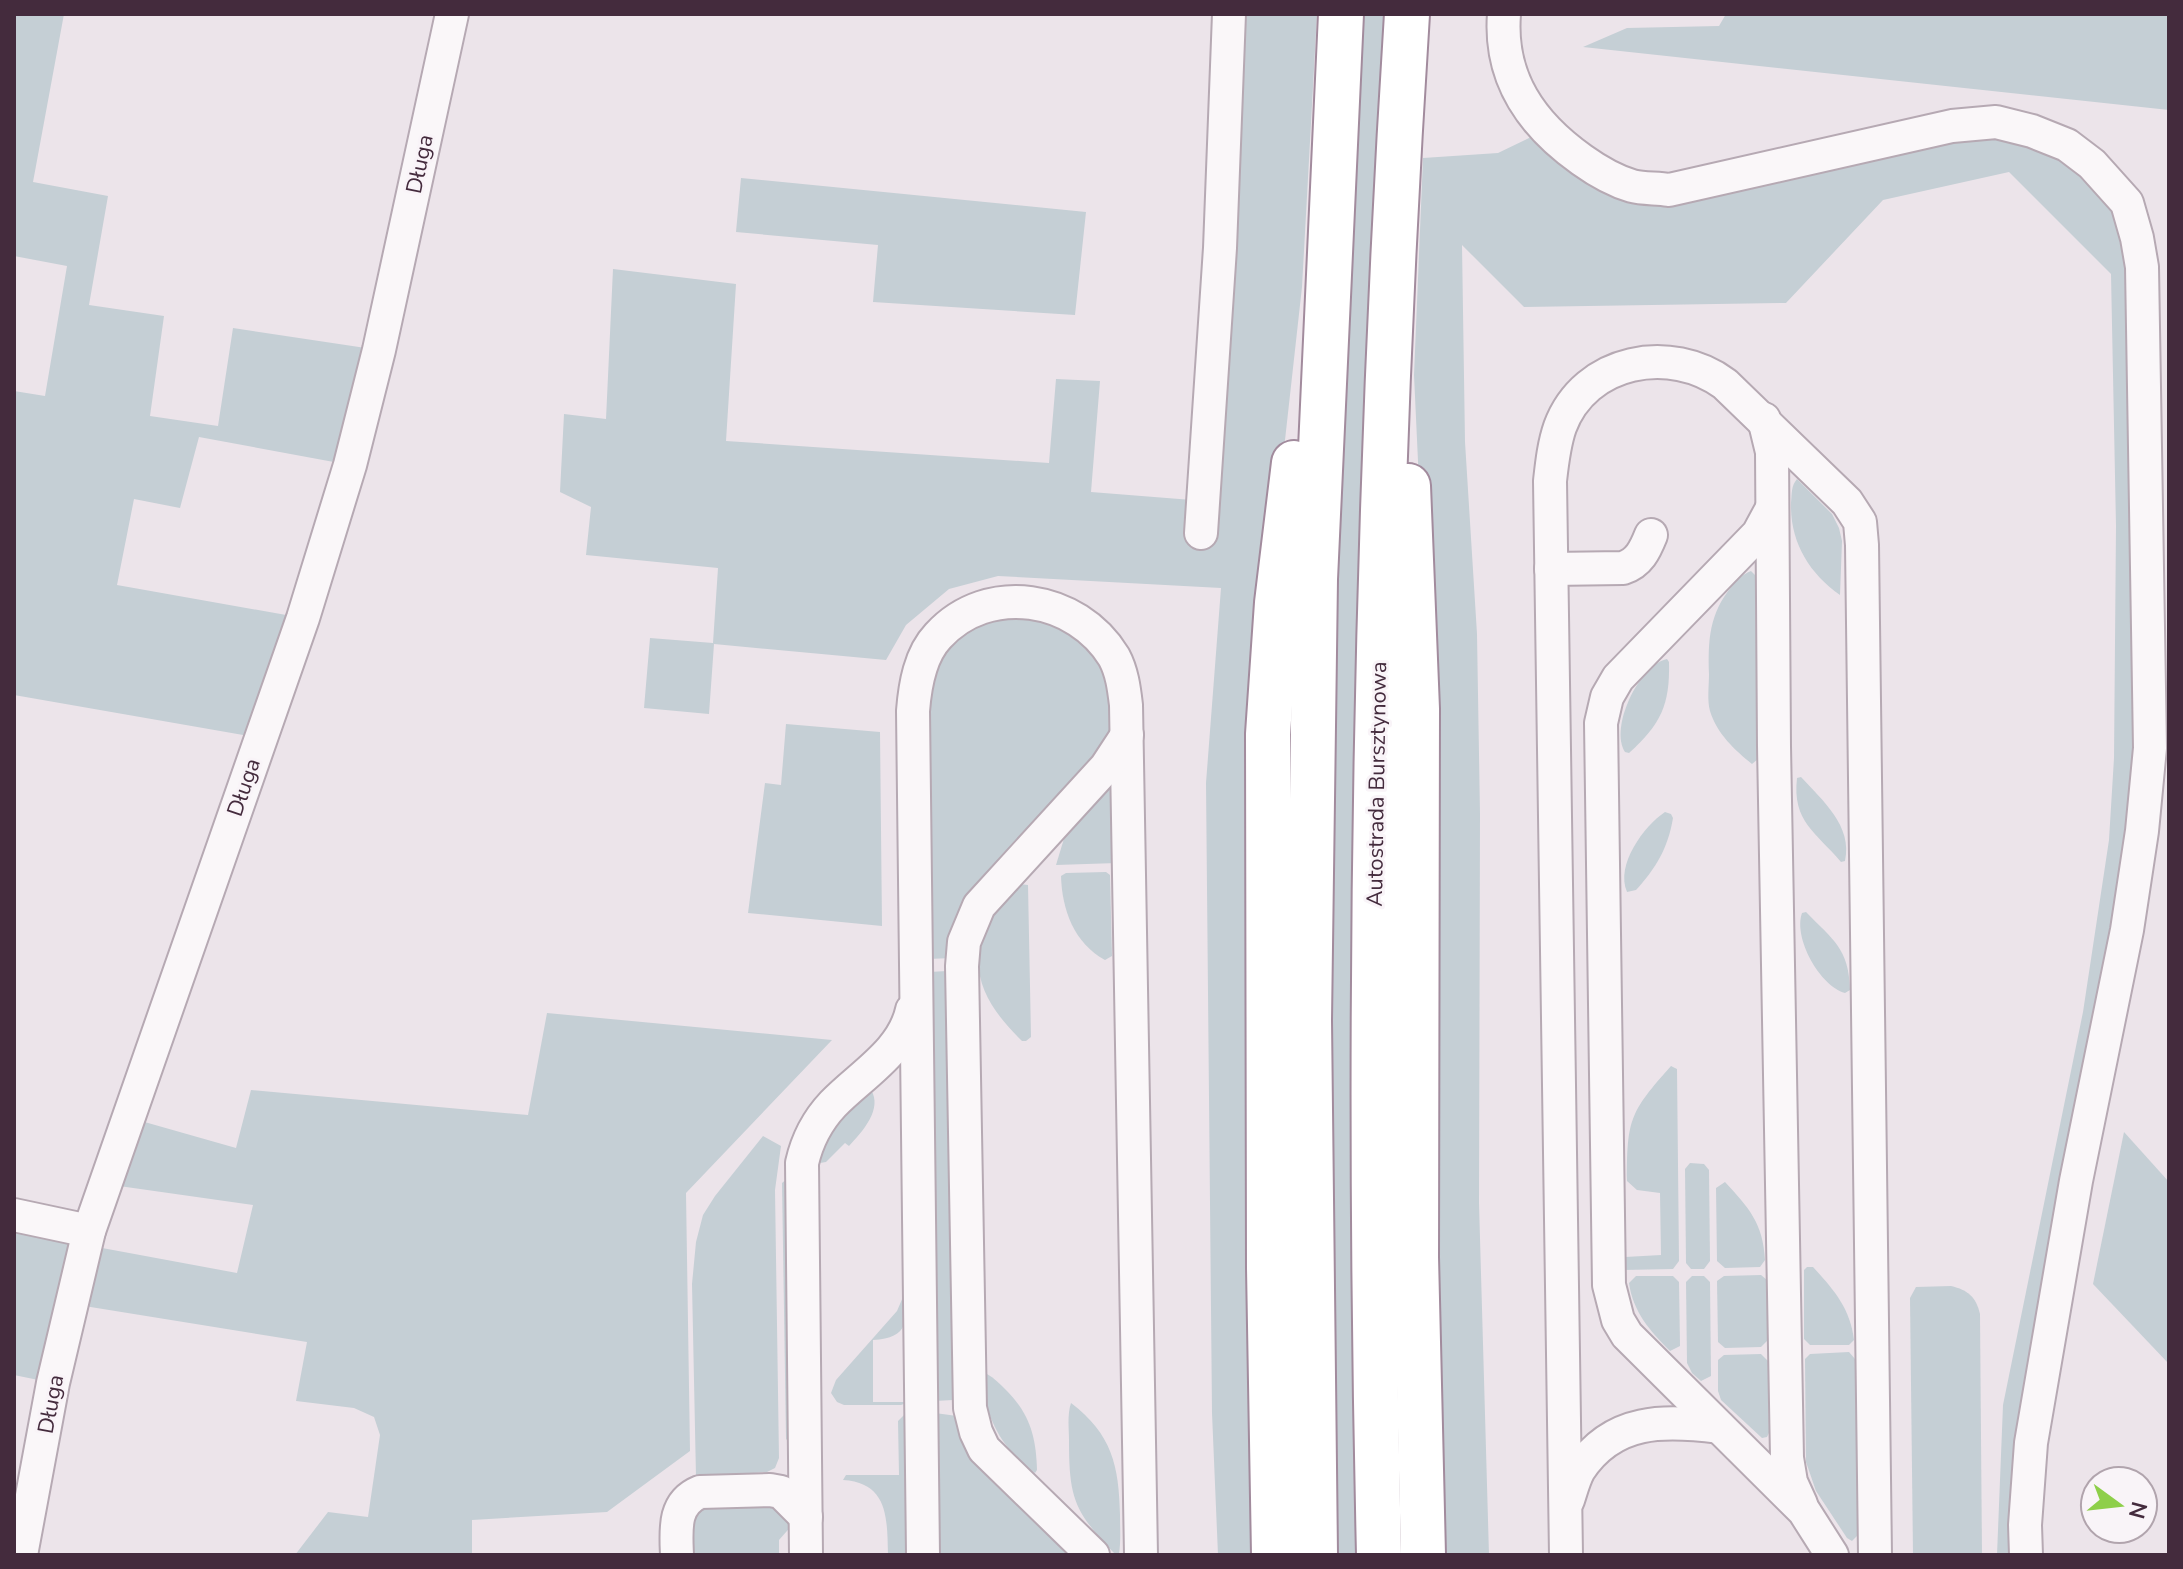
<svg xmlns="http://www.w3.org/2000/svg" width="2183" height="1569" font-family="'Nunito Sans',sans-serif">
<rect width="100%" height="100%" fill="#ece4ea"/>
<g fill="#c5cfd5">
<path d="M 14,14 L 64,14 L 33,182 L 108,196 L 89,305 L 164,316 L 150,416 L 218,426 L 233,328 L 379,350 L 350,465 L 199,437 L 180,508 L 134,499 L 117,585 L 303,618 L 261,738 L 14,695 L 14,391 L 45,396 L 67,266 L 14,256 Z"/>
<path d="M 1241,14 L 1317,14 L 1302,287 L 1277,512 L 1262,1555 L 1218,1555 L 1212,1413 L 1206,783 L 1221,588 L 998,576 L 949,589 L 906,625 L 886,660 L 714,644 L 709,714 L 644,708 L 650,638 L 713,643 L 718,568 L 586,555 L 591,507 L 560,492 L 564,414 L 606,419 L 613,269 L 736,284 L 726,441 L 1049,463 L 1056,379 L 1100,381 L 1091,492 L 1192,500 Z"/>
<path d="M 1356,14 L 1392,14 L 1366,1555 L 1330,1555 L 1323,908 Z"/>
<path d="M 1726,14 L 2169,14 L 2169,110 L 1583,47 L 1627,28 L 1719,26 Z"/>
<path d="M 1951,133 L 2016,137 L 2075,164 L 2122,220 L 2133,254 L 2139,735 L 2131,841 L 2017,1555 L 1997,1555 L 2003,1405 L 2083,1012 L 2109,840 L 2114,758 L 2116,526 L 2111,274 L 2009,172 L 1883,200 L 1786,303 L 1524,307 L 1462,245 L 1465,442 L 1477,634 L 1480,814 L 1479,1203 L 1489,1555 L 1433,1555 L 1427,655 L 1414,375 L 1423,158 L 1498,153 L 1531,137 L 1539,138 L 1630,194 Z"/>
<path d="M 741,178 L 1086,212 L 1075,315 L 873,302 L 878,245 L 736,232 Z"/>
<path d="M 1797,479 L 1832,514 L 1839,528 L 1842,541 L 1840,595 C 1809,573 1790,542 1791,503 C 1792,493 1791,486 1797,479 Z"/>
<path d="M 1751,571 L 1755,575 L 1758,759 L 1752,764 C 1735,750 1717,734 1710,711 C 1707,700 1709,686 1709,674 C 1708,640 1709,614 1732,586 C 1738,579 1743,574 1751,571 Z"/>
<path d="M 1023,613 L 1083,638 L 1111,683 L 1111,735 L 953,958 L 928,959 L 924,700 L 943,651 L 973,625 Z"/>
<path d="M 1667,659 L 1669,662 C 1670,705 1661,724 1629,753 L 1625,752 C 1609,728 1639,665 1667,659 Z"/>
<path d="M 786,724 L 880,732 L 882,926 L 748,913 L 765,783 L 781,785 Z"/>
<path d="M 1801,777 C 1822,800 1853,826 1845,861 L 1841,862 C 1816,832 1792,822 1797,778 Z"/>
<path d="M 1114,780 L 1117,863 L 1056,865 L 1066,832 Z"/>
<path d="M 1665,812 L 1671,814 L 1673,818 C 1668,848 1656,868 1636,890 L 1627,892 C 1615,865 1644,826 1665,812 Z"/>
<path d="M 1106,872 L 1110,875 L 1112,956 L 1105,960 C 1074,943 1062,910 1061,876 L 1066,873 Z"/>
<path d="M 1019,884 L 1028,885 L 1031,1037 L 1026,1041 L 1022,1041 C 984,1004 962,965 993,912 C 999,902 1011,893 1019,884 Z"/>
<path d="M 1806,912 C 1833,940 1849,948 1850,990 L 1845,993 C 1820,986 1793,938 1802,913 Z"/>
<path d="M 947,971 L 953,1400 L 935,1401 L 929,972 Z"/>
<path d="M 547,1013 L 832,1040 L 686,1193 L 690,1451 L 607,1512 L 472,1520 L 472,1555 L 295,1555 L 328,1512 L 368,1517 L 380,1435 L 374,1417 L 354,1408 L 296,1401 L 307,1342 L 72,1304 L 53,1383 L 14,1375 L 14,1215 L 86,1245 L 237,1273 L 253,1205 L 105,1184 L 127,1117 L 236,1148 L 251,1090 L 528,1115 Z"/>
<path d="M 1671,1066 L 1677,1069 L 1679,1261 L 1673,1269 L 1623,1270 L 1625,1257 L 1661,1255 L 1660,1193 L 1637,1190 L 1627,1181 C 1627,1119 1630,1112 1671,1066 Z"/>
<path d="M 871,1090 C 883,1109 862,1132 849,1146 L 845,1143 L 826,1162 L 820,1163 L 820,1157 L 815,1156 L 829,1123 Z"/>
<path d="M 2124,1132 L 2169,1182 L 2169,1364 L 2093,1284 Z"/>
<path d="M 763,1136 L 781,1146 L 775,1190 L 779,1458 L 775,1468 L 767,1472 L 696,1477 L 692,1284 L 696,1242 L 703,1215 L 715,1196 Z"/>
<path d="M 1690,1163 L 1704,1164 L 1709,1170 L 1710,1261 L 1704,1269 L 1691,1269 L 1686,1263 L 1685,1169 Z"/>
<path d="M 788,1178 L 792,1445 L 786,1439 L 782,1183 Z"/>
<path d="M 1725,1182 C 1749,1208 1763,1223 1765,1260 L 1760,1267 L 1725,1268 L 1717,1261 L 1716,1188 Z"/>
<path d="M 1807,1267 L 1813,1267 C 1834,1290 1850,1308 1854,1340 L 1849,1345 L 1810,1345 L 1804,1339 L 1804,1270 Z"/>
<path d="M 1761,1275 L 1767,1280 L 1767,1341 L 1761,1347 L 1725,1348 L 1718,1342 L 1717,1281 L 1724,1276 Z"/>
<path d="M 1636,1276 L 1673,1276 L 1679,1282 L 1680,1346 L 1670,1351 C 1650,1331 1633,1312 1629,1283 Z"/>
<path d="M 1692,1276 L 1704,1276 L 1710,1282 L 1711,1376 L 1701,1381 L 1692,1373 L 1687,1363 L 1686,1282 Z"/>
<path d="M 1951,1286 C 1968,1290 1976,1297 1980,1314 L 1982,1555 L 1913,1555 L 1910,1298 L 1916,1287 Z"/>
<path d="M 906,1290 C 907,1320 910,1338 873,1340 L 873,1402 L 910,1402 L 901,1405 L 844,1405 L 837,1402 L 831,1393 L 836,1380 L 897,1311 Z"/>
<path d="M 1849,1352 L 1855,1359 L 1858,1535 L 1852,1541 L 1847,1538 L 1816,1491 L 1806,1462 L 1805,1359 L 1810,1354 Z"/>
<path d="M 1761,1354 L 1768,1361 L 1769,1433 L 1767,1437 L 1762,1438 L 1721,1400 L 1718,1391 L 1718,1360 L 1724,1355 Z"/>
<path d="M 987,1374 C 994,1378 1000,1384 1006,1390 C 1030,1414 1036,1437 1037,1470 L 1035,1473 C 1005,1453 978,1411 987,1374 Z"/>
<path d="M 1071,1403 C 1112,1434 1119,1466 1120,1515 C 1120,1528 1121,1541 1119,1554 L 1115,1554 C 1075,1512 1069,1500 1069,1441 C 1069,1429 1067,1415 1071,1403 Z"/>
<path d="M 935,1413 L 957,1416 L 1071,1555 L 937,1555 Z"/>
<path d="M 904,1415 L 910,1415 L 912,1555 L 888,1555 C 887,1519 889,1483 843,1480 L 846,1475 L 899,1475 L 898,1421 Z"/>
<path d="M 771,1500 L 794,1523 L 779,1540 L 779,1555 L 687,1555 L 694,1507 Z"/>
</g>
<g fill="none" stroke-linecap="round" stroke-linejoin="round">
<defs>
<g id="minor">
<path d="M 1504,14 C 1499,78 1531,124 1582,160 C 1596,170 1615,181 1632,186 C 1643,189 1657,188 1669,190 L 1952,126 L 1996,122 L 2032,131 L 2067,145 L 2092,164 L 2127,203 L 2137,238 L 2142,267 L 2150,748 L 2142,831 L 2127,930 L 2076,1181 L 2031,1443 L 2025,1525 L 2026,1555"/>
<path d="M 1764,419 L 1772,452 L 1774,746 L 1787,1458 L 1791,1482 L 1801,1504"/>
<path d="M 1771,510 L 1758,534 L 1618,678 L 1607,697 L 1601,723 L 1609,1285 L 1618,1320 L 1627,1335 L 1804,1511 L 1832,1555"/>
<path d="M 1201,533 L 1220,248 L 1229,14"/>
<path d="M 1551,569 L 1623,568 C 1639,563 1645,550 1651,535"/>
<path d="M 14,1215 L 89,1231"/>
<path d="M 1568,1500 C 1571,1491 1574,1479 1579,1470 C 1613,1418 1665,1420 1719,1427"/>
<path d="M 21,1555 L 53,1383 L 89,1231 L 303,618 L 350,465 L 379,350 L 452,14"/>
<path d="M 677,1555 C 676,1530 673,1503 700,1492 L 770,1490 L 781,1492 L 806,1517"/>
<path d="M 806,1555 L 802,1163 C 807,1141 817,1121 833,1104 C 861,1075 903,1052 912,1010"/>
<path d="M 923,1555 L 913,711 C 915,685 920,655 938,636 C 988,581 1077,596 1114,657 C 1122,672 1124,688 1126,705 L 1141,1555"/>
<path d="M 1093,1555 L 984,1449 L 976,1432 L 970,1408 L 962,966 L 964,942 L 979,906 L 1106,767 L 1127,735"/>
<path d="M 1566,1555 L 1550,481 C 1552,463 1554,444 1560,427 C 1585,359 1671,344 1725,384 L 1847,502 L 1860,522 L 1862,545 L 1875,1555"/>
</g>
<g id="highway">
<path d="M 1408,486 L 1417,709 L 1416,1257 L 1423,1555"/>
<path d="M 1274,1555 L 1269,1268 L 1268,734 L 1277,603 L 1294,463"/>
<path d="M 1315,1555 L 1309,1020 L 1315,579 L 1341,14"/>
<path d="M 1379,1555 C 1367,1041 1374,527 1407,14"/>
</g>
</defs>
<use href="#minor" stroke="#b6a9b3" stroke-width="36"/>
<use href="#highway" stroke="#a28b9d" stroke-width="48"/>
<use href="#minor" stroke="#faf7f9" stroke-width="32"/>
<use href="#highway" stroke="#fff" stroke-width="44"/>
</g>
<g text-anchor="middle" stroke-width="6" stroke-linejoin="round" paint-order="stroke">
<g font-size="22" fill="#442b3d" stroke="#f9f4f8">
<text transform="translate(419 164) rotate(-78)" y="8">Długa</text>
<text transform="translate(1376 784) rotate(-89)" y="8">Autostrada Bursztynowa</text>
<text transform="translate(243 787) rotate(-71)" y="8">Długa</text>
<text transform="translate(50 1404) rotate(-79)" y="8">Długa</text>
</g>
</g>
<rect width="2183" height="1569" fill="none" stroke="#442b3d" stroke-width="32"/>
<g transform="translate(2119 1505) rotate(105)"><circle r="38" fill="#f9f4f8" stroke="#b1a4ad" stroke-width="2"/>
<path d="M0-6L14 30L0 20L-14 30Z" fill="#8ecf4a"/>
<text y="-12" font-size="22" font-weight="bold" text-anchor="middle" fill="#442b3d">N</text>
</g>
</svg>
